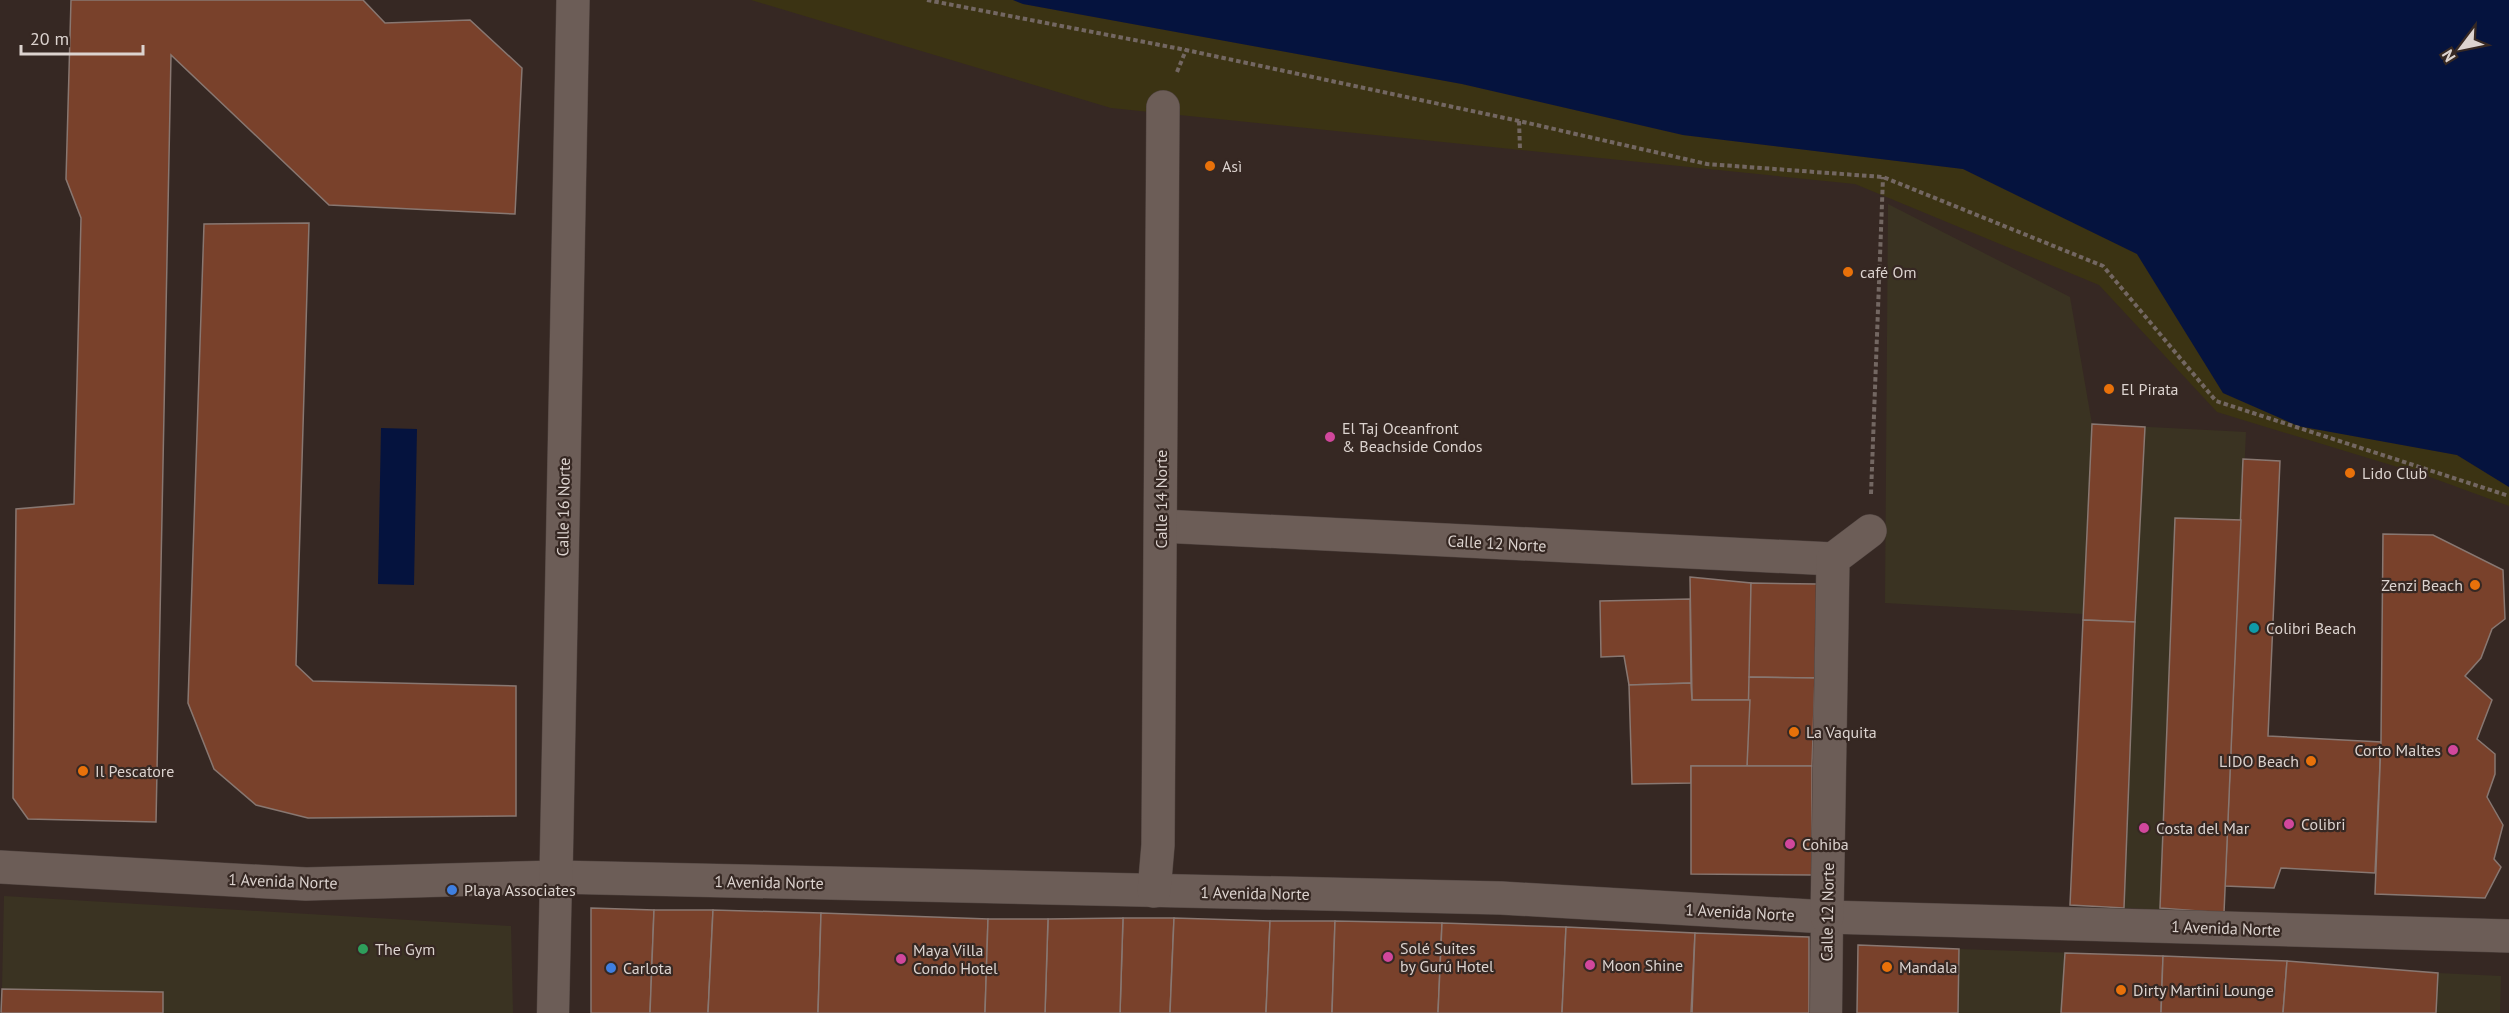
<svg xmlns="http://www.w3.org/2000/svg" width="2509" height="1013" font-family="'PT Sans',sans-serif">
<rect width="100%" height="100%" fill="#362823"/>
<g fill="#3a3322">
<path d="M 1888,204 L 2070,297 L 2092,424 L 2246,432 L 2224,913 L 2070,905 L 2083,614 L 1885,603 Z"/>
<path d="M 4,896 L 511,926 L 513,1013 L 163,1013 L 163,992 L 2,989 Z"/>
<path d="M 1959,949 L 2163,956 L 2161,1013 L 1958,1013 Z"/>
<path d="M 2438,973 L 2501,976 L 2500,1013 L 2283,1013 Z"/>
</g>
<path fill="#3b3313" d="M 751,0 L 1013,0 L 1023,4 L 1462,84 L 1683,135 L 1963,169 L 2137,254 L 2223,393 L 2298,426 L 2457,455 L 2509,487 L 2509,506 L 2427,476 L 2217,412 L 2099,285 L 1855,184 L 1111,108 Z"/>
<g fill="#05133e">
<path d="M 1013,0 L 2509,0 L 2509,487 L 2457,455 L 2298,426 L 2223,393 L 2137,254 L 1963,169 L 1683,135 L 1462,84 L 1023,4 Z"/>
<path d="M 381,428 L 417,429 L 414,585 L 378,584 Z"/>
</g>
<g fill="#79412b" stroke="#887771" stroke-width="1.5">
<path d="M 71,0 L 363,0 L 385,23 L 470,20 L 522,68 L 515,214 L 329,205 L 171,55 L 156,822 L 28,819 L 13,798 L 16,509 L 74,504 L 81,218 L 66,179 Z"/>
<path d="M 309,223 L 296,665 L 313,681 L 516,686 L 516,816 L 308,818 L 256,805 L 214,769 L 188,703 L 204,224 Z"/>
<path d="M 2092,424 L 2145,427 L 2135,622 L 2083,620 Z"/>
<path d="M 2243,459 L 2280,461 L 2268,736 L 2381,742 L 2375,873 L 2281,868 L 2274,888 L 2225,886 Z"/>
<path d="M 2175,518 L 2241,520 L 2224,913 L 2160,908 Z"/>
<path d="M 2383,534 L 2433,535 L 2503,570 L 2505,619 L 2492,629 L 2481,658 L 2465,676 L 2492,700 L 2477,739 L 2495,754 L 2495,774 L 2487,797 L 2503,825 L 2494,859 L 2501,867 L 2485,898 L 2375,894 L 2381,742 Z"/>
<path d="M 1690,577 L 1751,583 L 1750,700 L 1692,700 Z"/>
<path d="M 1751,583 L 1817,584 L 1815,678 L 1749,677 Z"/>
<path d="M 1690,599 L 1691,683 L 1629,685 L 1624,656 L 1601,657 L 1600,601 Z"/>
<path d="M 2083,620 L 2135,622 L 2124,908 L 2070,905 Z"/>
<path d="M 1749,677 L 1815,678 L 1812,766 L 1747,766 Z"/>
<path d="M 1691,683 L 1692,700 L 1750,700 L 1747,766 L 1691,766 L 1691,783 L 1632,784 L 1629,685 Z"/>
<path d="M 1691,766 L 1812,766 L 1812,875 L 1691,874 Z"/>
<path d="M 591,908 L 654,910 L 650,1013 L 591,1013 Z"/>
<path d="M 654,910 L 713,910 L 708,1013 L 650,1013 Z"/>
<path d="M 713,910 L 821,913 L 818,1013 L 708,1013 Z"/>
<path d="M 821,913 L 988,919 L 985,1013 L 818,1013 Z"/>
<path d="M 1123,918 L 1174,918 L 1170,1013 L 1120,1013 Z"/>
<path d="M 1123,918 L 1120,1013 L 1045,1013 L 1048,919 Z"/>
<path d="M 1174,918 L 1270,921 L 1266,1013 L 1170,1013 Z"/>
<path d="M 988,919 L 1048,919 L 1045,1013 L 985,1013 Z"/>
<path d="M 1270,921 L 1335,921 L 1332,1013 L 1266,1013 Z"/>
<path d="M 1335,921 L 1442,923 L 1438,1013 L 1332,1013 Z"/>
<path d="M 1442,923 L 1566,927 L 1562,1013 L 1438,1013 Z"/>
<path d="M 1566,927 L 1695,933 L 1691,1013 L 1562,1013 Z"/>
<path d="M 1695,933 L 1809,937 L 1809,1013 L 1692,1013 Z"/>
<path d="M 1858,945 L 1959,949 L 1958,1013 L 1857,1013 Z"/>
<path d="M 2065,953 L 2163,956 L 2161,1013 L 2061,1013 Z"/>
<path d="M 2163,956 L 2287,961 L 2283,1013 L 2161,1013 Z"/>
<path d="M 2287,961 L 2438,973 L 2436,1013 L 2283,1013 Z"/>
<path d="M 2,989 L 163,992 L 163,1013 L 1,1013 Z"/>
</g>
<g fill="none" stroke-linecap="round" stroke-linejoin="round">
<defs>
<g id="pedestrian">
<path d="M 553,1013 L 556,877"/>
<path d="M 1826,1013 L 1827,917"/>
</g>
<g id="minor">
<path d="M 1161,526 L 1833,559"/>
<path d="M 0,867 L 306,884 L 556,877 L 1501,898 L 1827,917 L 2509,936"/>
<path d="M 556,877 L 573,0"/>
<path d="M 1154,891 L 1158,845 L 1163,107"/>
<path d="M 1827,917 L 1833,559 L 1870,531"/>
</g>
</defs>
<use href="#pedestrian" stroke="#4f433f" stroke-width="33"/>
<use href="#minor" stroke="#4f433f" stroke-width="34"/>
<g stroke="#736762" stroke-width="4" stroke-dasharray="4.5 3" stroke-linecap="butt">
<path d="M 927,0 L 1186,50 L 1519,121 L 1707,164 L 1883,177 L 2103,266 L 2216,401 L 2509,496"/>
<path d="M 1177,72 L 1186,50"/>
<path d="M 1519,121 L 1520,149"/>
<path d="M 1871,494 L 1883,177"/>
</g>
<use href="#pedestrian" stroke="#6c5d57" stroke-width="32"/>
<use href="#minor" stroke="#6c5d57" stroke-width="33"/>
</g>
<g fill="#e8710a" stroke="#362823" stroke-width="2">
<circle cx="1210" cy="166" r="6"/>
<circle cx="1848" cy="272" r="6"/>
<circle cx="2109" cy="389" r="6"/>
<circle cx="2350" cy="473" r="6"/>
<circle cx="2475" cy="585" r="6"/>
<circle cx="1794" cy="732" r="6"/>
<circle cx="2311" cy="761" r="6"/>
<circle cx="83" cy="771" r="6"/>
<circle cx="1887" cy="967" r="6"/>
<circle cx="2121" cy="990" r="6"/>
</g>
<g fill="#d1479c" stroke="#362823" stroke-width="2">
<circle cx="1330" cy="437" r="6"/>
<circle cx="2453" cy="750" r="6"/>
<circle cx="2289" cy="824" r="6"/>
<circle cx="2144" cy="828" r="6"/>
<circle cx="1790" cy="844" r="6"/>
<circle cx="1388" cy="957" r="6"/>
<circle cx="901" cy="959" r="6"/>
<circle cx="1590" cy="965" r="6"/>
</g>
<circle fill="#0f9aa8" stroke="#362823" stroke-width="2" cx="2254" cy="628" r="6"/>
<g fill="#3f7fe0" stroke="#362823" stroke-width="2">
<circle cx="452" cy="890" r="6"/>
<circle cx="611" cy="968" r="6"/>
</g>
<circle fill="#2e9e5b" stroke="#362823" stroke-width="2" cx="363" cy="949" r="6"/>
<g text-anchor="middle" stroke-width="4.5" stroke-linejoin="round" paint-order="stroke">
<g font-size="16" fill="#dcd3cf" stroke="#362823" text-anchor="start">
<text x="1222" y="172">Asì</text>
<text x="1860" y="278">café Om</text>
<text x="2121" y="395">El Pirata</text>
<text x="1342" y="434">El Taj Oceanfront<tspan x="1342" dy="18">&amp; Beachside Condos</tspan></text>
<text x="2362" y="479">Lido Club</text>
<text x="2463" y="591" text-anchor="end">Zenzi Beach</text>
<text x="2266" y="634">Colibri Beach</text>
<text x="1806" y="738">La Vaquita</text>
<text x="2441" y="756" text-anchor="end">Corto Maltes</text>
<text x="2299" y="767" text-anchor="end">LIDO Beach</text>
<text x="95" y="777">Il Pescatore</text>
<text x="2301" y="830">Colibri</text>
<text x="2156" y="834">Costa del Mar</text>
<text x="1802" y="850">Cohiba</text>
<text x="464" y="896">Playa Associates</text>
<text x="1400" y="954">Solé Suites<tspan x="1400" dy="18">by Gurú Hotel</tspan></text>
<text x="375" y="955">The Gym</text>
<text x="913" y="956">Maya Villa<tspan x="913" dy="18">Condo Hotel</tspan></text>
<text x="1602" y="971">Moon Shine</text>
<text x="1899" y="973">Mandala</text>
<text x="623" y="974">Carlota</text>
<text x="2133" y="996">Dirty Martini Lounge</text>
</g>
<g font-size="16" fill="#dcd3cf" stroke="#362823">
<text transform="translate(1161 499) rotate(-90)" y="6">Calle 14 Norte</text>
<text transform="translate(563 507) rotate(-89)" y="6">Calle 16 Norte</text>
<text transform="translate(1497 543) rotate(3)" y="6">Calle 12 Norte</text>
<text transform="translate(283 881) rotate(2)" y="6">1 Avenida Norte</text>
<text transform="translate(769 882) rotate(1)" y="6">1 Avenida Norte</text>
<text transform="translate(1255 893) rotate(1)" y="6">1 Avenida Norte</text>
<text transform="translate(1740 912) rotate(3)" y="6">1 Avenida Norte</text>
<text transform="translate(1827 912) rotate(-89)" y="6">Calle 12 Norte</text>
<text transform="translate(2226 928) rotate(2)" y="6">1 Avenida Norte</text>
</g>
</g>
<g transform="translate(2461 48) rotate(238)" stroke="#362823" stroke-width="4.5" paint-order="stroke">
<path d="M0-4.5L10 22L0 15L-10 22Z" fill="#dcd3cf"/>
<text y="-9" font-size="16" font-weight="bold" text-anchor="middle" fill="#dcd3cf">N</text>
</g>
<path d="M21 45v9h122v-9" fill="none" stroke="#dcd3cf" stroke-width="3"/>
<text x="30" y="45" font-size="18" fill="#dcd3cf" stroke="#362823" stroke-width="4.5" paint-order="stroke">20 m</text>
</svg>
